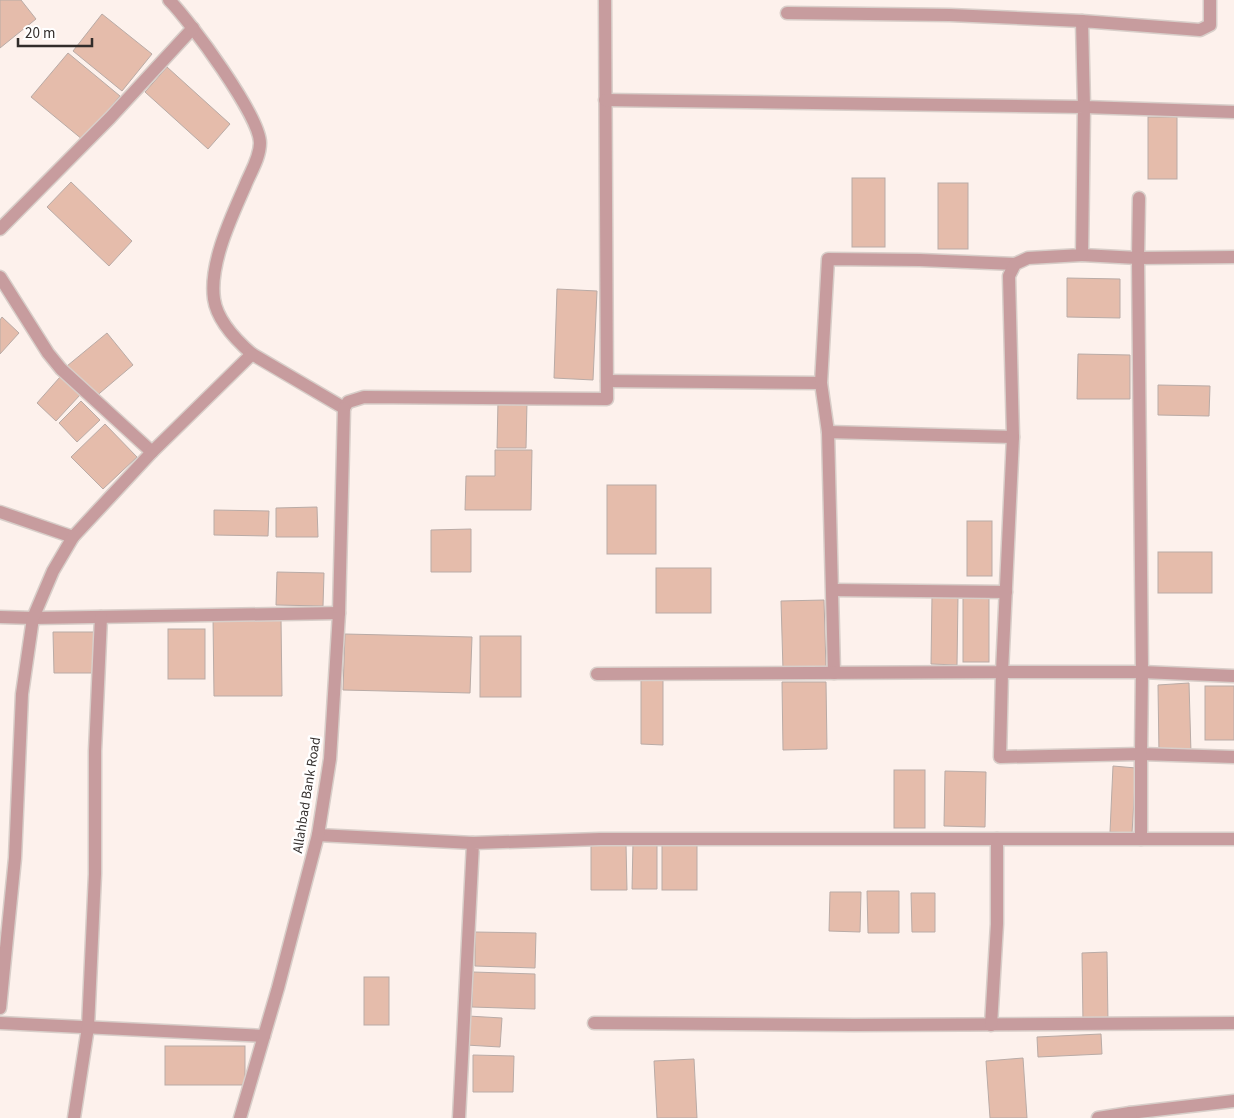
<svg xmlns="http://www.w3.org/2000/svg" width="1234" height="1118" font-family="'Source Sans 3',sans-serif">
<rect width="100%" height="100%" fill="#fdf1ec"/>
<g fill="#e5bcab" stroke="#b9aba6">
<path d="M 0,0 L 21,0 L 36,19 L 0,48 Z"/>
<path d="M 102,14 L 152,54 L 122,91 L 73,51 Z"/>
<path d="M 68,53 L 120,96 L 83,140 L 31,97 Z"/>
<path d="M 167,67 L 230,124 L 208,149 L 145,92 Z"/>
<rect x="1148" y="117" width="29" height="62"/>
<rect x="852" y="178" width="33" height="69"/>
<path d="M 71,182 L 132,241 L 109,266 L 47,207 Z"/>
<rect x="938" y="183" width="30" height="66"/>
<path d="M 1067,278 L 1120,279 L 1120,318 L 1067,317 Z"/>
<path d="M 557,289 L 597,291 L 593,380 L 554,378 Z"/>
<path d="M 2,317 L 19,333 L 0,354 L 0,320 Z"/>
<path d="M 107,333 L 133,365 L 94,398 L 67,366 Z"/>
<path d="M 1078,354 L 1130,355 L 1130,399 L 1077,399 Z"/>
<path d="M 60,377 L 80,395 L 56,421 L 37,403 Z"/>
<path d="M 1158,385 L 1210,386 L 1209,416 L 1158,415 Z"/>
<path d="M 81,401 L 100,420 L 77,442 L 59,423 Z"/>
<path d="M 498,401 L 527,402 L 526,448 L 497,448 Z"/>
<path d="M 105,424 L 137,457 L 103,489 L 71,457 Z"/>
<path d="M 495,450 L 532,450 L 531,510 L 465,510 L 466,476 L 495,476 Z"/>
<rect x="607" y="485" width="49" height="69"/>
<path d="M 317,507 L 318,537 L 276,537 L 276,508 Z"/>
<path d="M 214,510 L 269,511 L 268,536 L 214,535 Z"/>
<rect x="967" y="521" width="25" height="55"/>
<path d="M 471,529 L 471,572 L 431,572 L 431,530 Z"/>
<rect x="1158" y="552" width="54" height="41"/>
<rect x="656" y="568" width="55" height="45"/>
<path d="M 277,572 L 324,573 L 323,606 L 276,605 Z"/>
<path d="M 932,596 L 958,596 L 957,665 L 931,664 Z"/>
<rect x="963" y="596" width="26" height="66"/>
<path d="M 824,600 L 826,668 L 783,670 L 781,601 Z"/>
<path d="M 213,618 L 281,618 L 282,696 L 214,696 Z"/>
<rect x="168" y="629" width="37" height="50"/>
<path d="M 53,632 L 97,632 L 97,673 L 54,673 Z"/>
<path d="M 345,634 L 472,637 L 470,693 L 343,690 Z"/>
<rect x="480" y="636" width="41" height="61"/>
<path d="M 641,680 L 663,680 L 663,745 L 641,744 Z"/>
<path d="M 782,682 L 826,682 L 827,749 L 783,750 Z"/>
<path d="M 1189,683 L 1191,753 L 1159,754 L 1158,685 Z"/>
<rect x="1205" y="686" width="29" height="54"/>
<path d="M 1113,766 L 1136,768 L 1132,833 L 1110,832 Z"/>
<rect x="894" y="770" width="31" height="58"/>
<path d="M 945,771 L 986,772 L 985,827 L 944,826 Z"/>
<path d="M 633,842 L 657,843 L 657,889 L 632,889 Z"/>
<path d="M 591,844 L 626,844 L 627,890 L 591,890 Z"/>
<rect x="662" y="844" width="35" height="46"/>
<path d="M 867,891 L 899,891 L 899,933 L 868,933 Z"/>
<path d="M 830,892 L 861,892 L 860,932 L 829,931 Z"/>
<path d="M 911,893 L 935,893 L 935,932 L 912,932 Z"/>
<path d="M 475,932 L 536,933 L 535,968 L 475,966 Z"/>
<path d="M 1107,952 L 1108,1023 L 1083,1023 L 1082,953 Z"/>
<path d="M 473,972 L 535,974 L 535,1009 L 472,1007 Z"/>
<rect x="364" y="977" width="25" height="48"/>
<path d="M 468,1016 L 502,1018 L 500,1047 L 466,1045 Z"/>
<path d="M 1101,1034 L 1102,1054 L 1038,1057 L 1037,1037 Z"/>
<rect x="165" y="1046" width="80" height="39"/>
<path d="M 473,1055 L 514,1056 L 513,1092 L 473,1092 Z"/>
<path d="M 1023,1058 L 1027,1118 L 990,1118 L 986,1061 Z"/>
<path d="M 694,1059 L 697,1118 L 657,1118 L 654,1061 Z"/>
</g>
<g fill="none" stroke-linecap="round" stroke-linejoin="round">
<defs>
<g id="street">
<path d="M 169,0 C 190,21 260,116 260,143 C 260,158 250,173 245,186 C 231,218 209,264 214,299 C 217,320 237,341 252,354 L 344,408"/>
<path d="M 1210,0 L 1210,25 L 1200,30 L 1082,21 L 1084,107 L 1234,112"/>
<path d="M 787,13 L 950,15 L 1082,21"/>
<path d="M 1139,198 L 1138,258 L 1234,257"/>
<path d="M 0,229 L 110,118 L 193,28"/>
<path d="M 1082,255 L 1138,258 L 1142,672 L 1141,754 L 1234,757"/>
<path d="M 0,277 L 48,353 L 61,369 L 152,452"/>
<path d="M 607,381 L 821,383 L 828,432"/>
<path d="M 821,383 L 828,259 L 920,260 L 1015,264"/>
<path d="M 344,408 L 348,402 L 364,397 L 607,399 L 605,0"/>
<path d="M 0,512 L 73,537"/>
<path d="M 834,590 L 1006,592"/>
<path d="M 0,617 L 33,618 L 339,613"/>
<path d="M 834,673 L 828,432 L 1013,437"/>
<path d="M 597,674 L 1002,672 L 1013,437 L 1009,276 L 1015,264 L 1028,258 L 1082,255 L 1084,107 L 605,100"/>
<path d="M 318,835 L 473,843"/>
<path d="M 1141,839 L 1141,754 L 1000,757 L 1002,672 L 1142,672 L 1234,676"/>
<path d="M 0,1008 L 15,858 L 22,694 L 33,618 L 53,571 L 73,537 L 152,452 L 252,354"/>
<path d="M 0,1023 L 264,1036"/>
<path d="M 594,1023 L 854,1025 L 1234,1023"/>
<path d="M 991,1025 L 997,924 L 997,839"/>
<path d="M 1130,1113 L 1234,1101"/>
<path d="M 74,1118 L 88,1027 L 95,874 L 95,751 L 101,617"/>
<path d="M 240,1118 L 278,988 L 318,835 L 330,759 L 339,613 L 344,408"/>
<path d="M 459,1118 L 473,843 L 600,839 L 1234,839"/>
<path d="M 1098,1118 L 1130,1113 L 1131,1118"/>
</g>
</defs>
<use href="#street" stroke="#d8cec9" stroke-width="15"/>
<use href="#street" stroke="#c79c9e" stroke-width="12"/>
</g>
<g text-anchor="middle" stroke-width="5" stroke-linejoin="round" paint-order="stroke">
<g font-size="14" fill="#322d2b" stroke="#fff">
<text transform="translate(306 795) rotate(-81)" y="5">Allahbad Bank Road</text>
</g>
</g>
<path d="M18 38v8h74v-8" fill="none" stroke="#322d2b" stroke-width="2.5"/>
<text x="25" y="38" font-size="15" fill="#322d2b" stroke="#ffffff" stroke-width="4" paint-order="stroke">20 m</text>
</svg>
